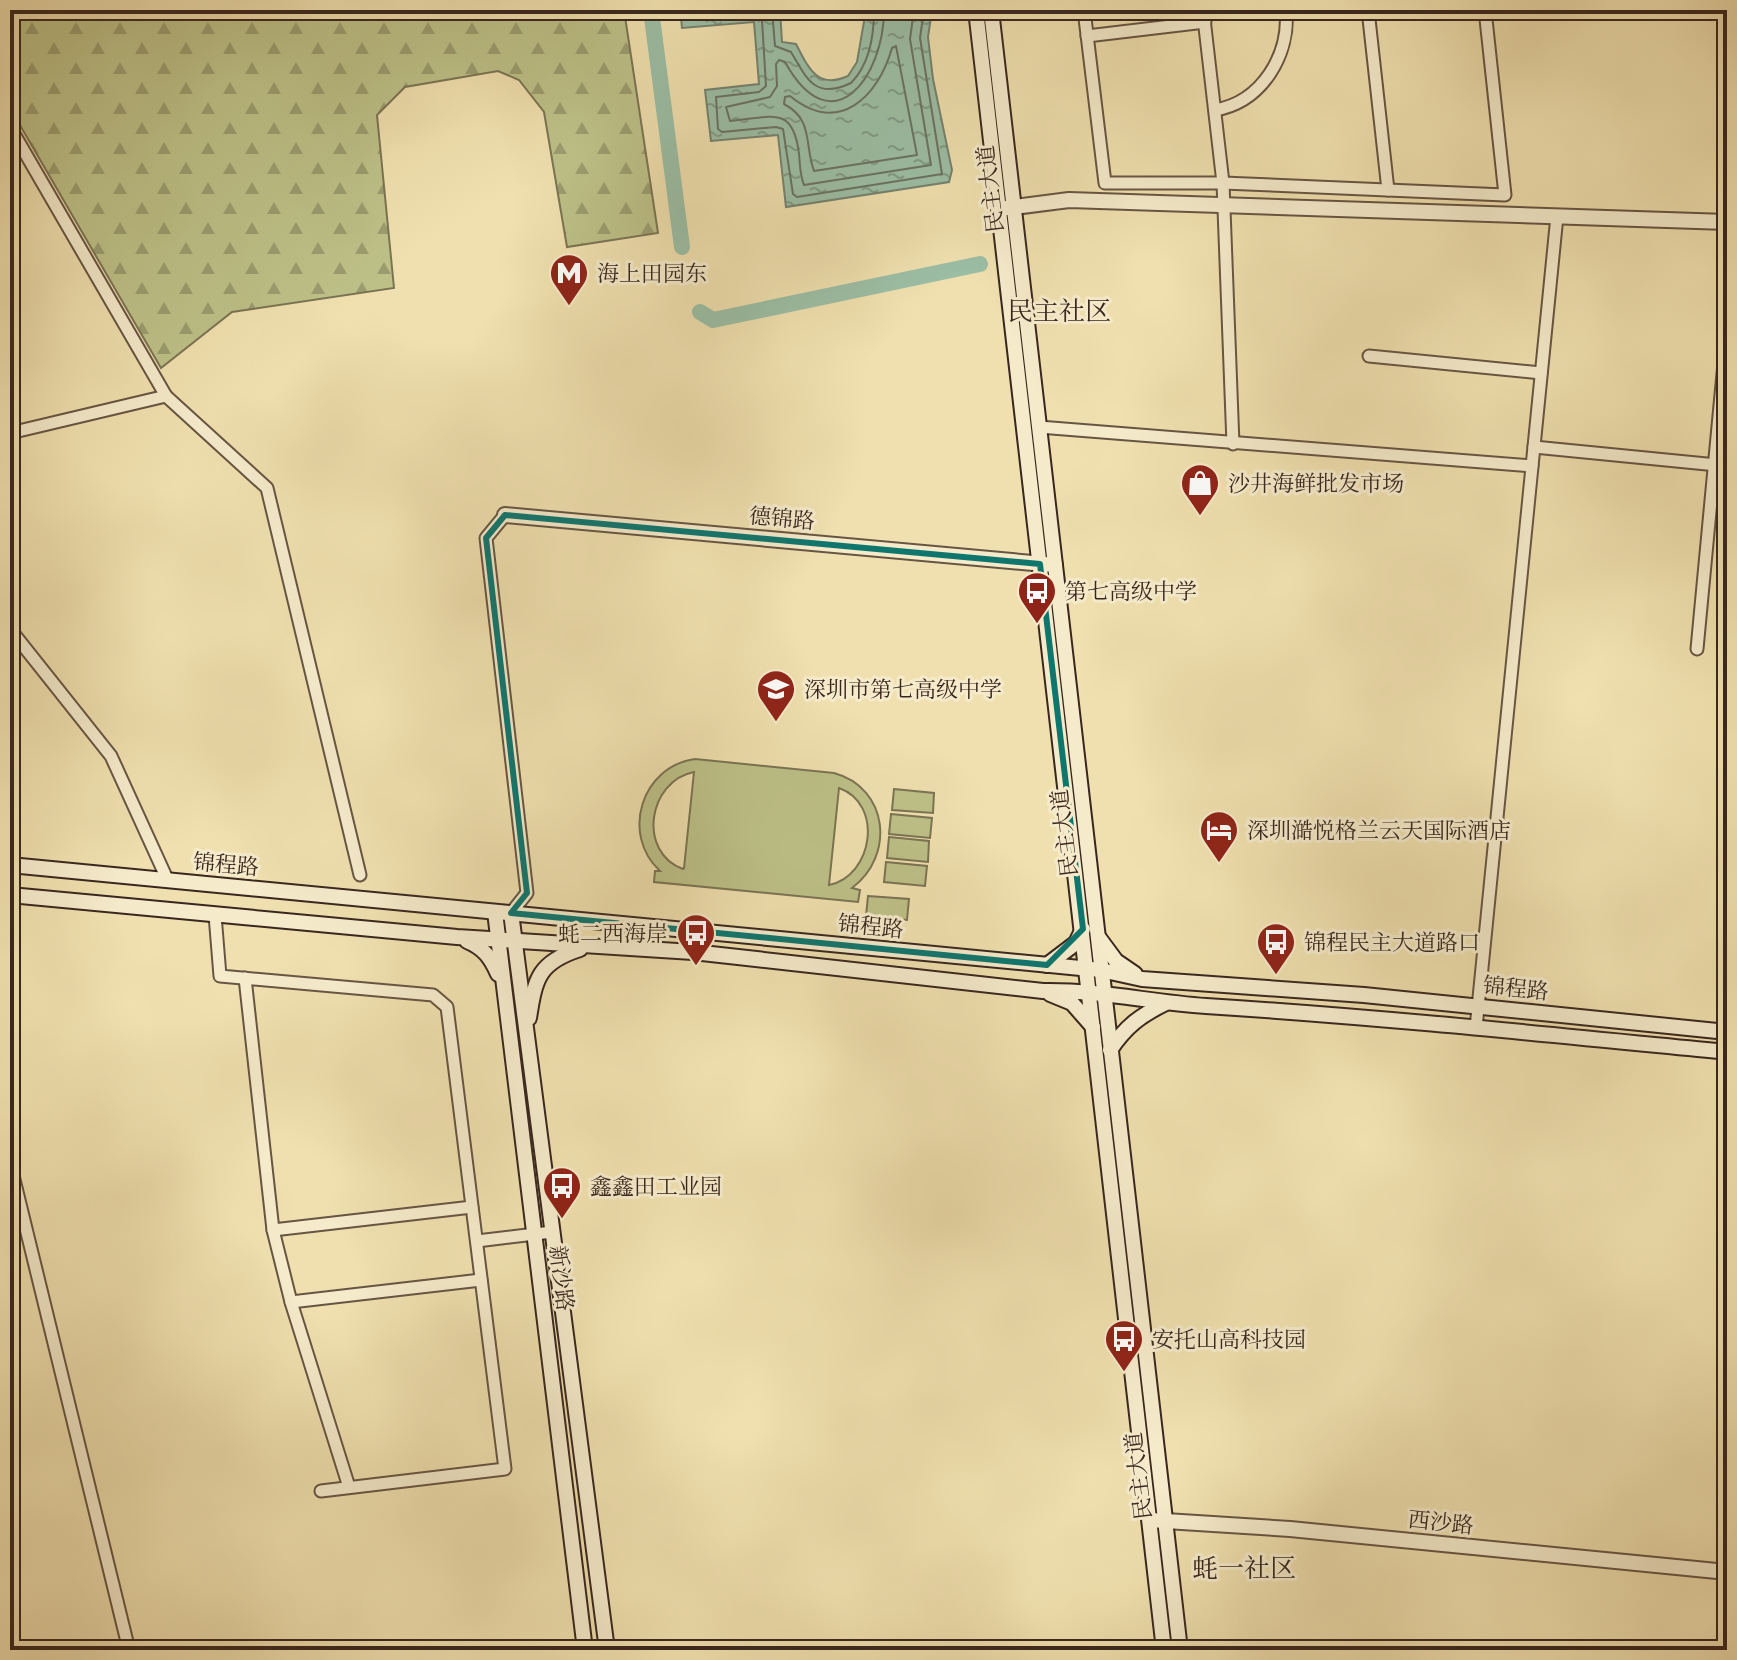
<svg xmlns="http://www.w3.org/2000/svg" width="1737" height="1660" font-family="'Old Standard TT','Noto Serif SC',serif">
<defs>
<pattern id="forest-firs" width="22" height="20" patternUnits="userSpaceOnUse" patternTransform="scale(2)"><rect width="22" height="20" fill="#bdc188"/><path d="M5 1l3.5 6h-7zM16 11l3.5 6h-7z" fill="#9b9d6f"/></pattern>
<pattern id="water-ripples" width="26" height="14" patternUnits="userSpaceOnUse" patternTransform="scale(2)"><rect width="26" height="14" fill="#9bbea5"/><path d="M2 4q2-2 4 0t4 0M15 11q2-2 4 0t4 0" fill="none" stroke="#7f9a86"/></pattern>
</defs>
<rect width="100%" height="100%" fill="#f0e0af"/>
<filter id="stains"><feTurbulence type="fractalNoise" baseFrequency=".0025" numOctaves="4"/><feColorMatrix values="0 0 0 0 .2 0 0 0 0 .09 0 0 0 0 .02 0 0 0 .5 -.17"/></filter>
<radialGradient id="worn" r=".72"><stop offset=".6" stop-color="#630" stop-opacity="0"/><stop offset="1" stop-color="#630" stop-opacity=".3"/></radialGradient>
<path fill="url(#forest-firs)" stroke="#7b7454" stroke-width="2" d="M 10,10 L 624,10 L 658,233 L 567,247 L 544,112 L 519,80 L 498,71 L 405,87 L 377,115 L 394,288 L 232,312 L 161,368 L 10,108 Z"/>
<g fill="#bdc188" stroke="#7b7454" stroke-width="2" fill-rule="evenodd">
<path d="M 695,759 L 834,773 C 889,788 895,856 852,888 L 860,890 L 858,902 L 654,882 L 655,871 L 660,871 C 620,834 642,766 695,759 ZM 694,772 L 684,868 L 683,869 C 637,852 648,781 694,772 ZM 839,788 C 884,804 873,876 829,885 Z"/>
<path d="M 894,789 L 934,793 L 933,813 L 892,810 Z"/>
<path d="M 891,814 L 932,818 L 930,838 L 889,834 Z"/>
<path d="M 889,837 L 929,841 L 928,862 L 887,858 Z"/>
<path d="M 886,862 L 927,866 L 925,886 L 884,882 Z"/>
<path d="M 868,896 L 909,899 L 907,920 L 866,916 Z"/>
</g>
<path fill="url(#water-ripples)" stroke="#74826f" stroke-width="2" d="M 699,10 L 780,10 L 782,42 L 796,44 C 808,67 817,90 848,76 L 857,62 L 866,10 L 932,10 L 928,37 L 933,79 L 952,170 L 949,182 L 786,207 L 778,135 L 711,141 L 705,90 L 759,84 L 754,22 L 682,28 L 681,17 L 699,15 Z"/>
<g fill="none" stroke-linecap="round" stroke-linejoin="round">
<g stroke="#6a7262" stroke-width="2">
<path d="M 707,10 L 710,17 L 753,14 L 762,20 L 766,86 L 759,92 L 716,97 L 718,129 L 722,132 L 776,127 L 783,129 L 793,194 L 797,197 L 942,174 L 920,38 L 924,10"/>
<path d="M 772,10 L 775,46 L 791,52 C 807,79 815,100 851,83 C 869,65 874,35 874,10"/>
<path d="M 884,10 C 884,77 832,147 785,62 L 779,60 L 776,64 L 777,86 L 770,97 L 726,107 L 730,121 C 770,118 793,103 799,154 C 800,165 800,176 804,185 L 931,165 L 910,39 L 914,10"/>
<path d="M 896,46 L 917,155 L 814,171 C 804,144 814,120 784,104 L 785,97 L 790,96 C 839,136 878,97 892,48 Z"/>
</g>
<g stroke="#9bbea5" stroke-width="16">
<path d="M 651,10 L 682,247"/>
<path d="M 700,312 L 713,320 L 980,264"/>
</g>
<defs>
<g id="minor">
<path d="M 1084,10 L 1105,183 L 1223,183 L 1505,195 L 1485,10"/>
<path d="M 1203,10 L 1223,183 L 1233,444"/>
<path d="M 1368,10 L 1388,190"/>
<path d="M 1087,36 L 1205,22"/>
<path d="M 1215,110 C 1262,102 1290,55 1286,10"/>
<path d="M 10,127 L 166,396"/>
<path d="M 1369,356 L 1541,373"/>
<path d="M 1039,427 L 1532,466"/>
<path d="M 10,433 L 166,396 L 267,488 L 360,875"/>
<path d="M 1534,447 L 1727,466"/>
<path d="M 505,515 L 486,538 L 527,893 L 511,913"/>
<path d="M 10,629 L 111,756 L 168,881"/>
<path d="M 1697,649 L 1727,331"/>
<path d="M 215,915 L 220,976 L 433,995 L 447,1007 L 505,1469 L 321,1491"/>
<path d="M 245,978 L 273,1230 L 291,1302 L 349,1487"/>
<path d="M 1476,1028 L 1557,216"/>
<path d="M 10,1163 L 129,1650"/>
<path d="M 273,1230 L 472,1207"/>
<path d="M 477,1241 L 552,1232"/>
<path d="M 291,1302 L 481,1280"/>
</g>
<g id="tertiary">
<path d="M 999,209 L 1069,200 L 1727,222"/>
<path d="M 505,515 L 1055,565"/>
<path d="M 1150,1520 L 1290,1529 L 1727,1572"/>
</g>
<g id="secondary">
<path d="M 976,10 L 1164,1650"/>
<path d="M 991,10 L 1180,1650"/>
<path d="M 10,865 L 1101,970 L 1142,979 L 1364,995 L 1727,1032"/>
<path d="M 10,895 L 457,937 L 693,952 L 1043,991 C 1101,990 1148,1002 1206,1006 C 1380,1017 1553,1035 1727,1052"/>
<path d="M 495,912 L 585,1650"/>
<path d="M 511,913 L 607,1650"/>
<path d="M 1099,938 L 1116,961 L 1135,974"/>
<path d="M 467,941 C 484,948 491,958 498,974"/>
<path d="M 1047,965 L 1076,943 L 1083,929"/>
<path d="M 1050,994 L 1072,1003 L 1093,1027"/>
<path d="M 529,1018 C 535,978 539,962 580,949"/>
<path d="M 1110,1050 C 1126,1026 1141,1015 1166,1003"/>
</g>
</defs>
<use href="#minor" stroke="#675543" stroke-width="15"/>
<use href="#tertiary" stroke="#675543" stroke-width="18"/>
<use href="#secondary" stroke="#39271f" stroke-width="18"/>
<use href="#minor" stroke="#f5ebcb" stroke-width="11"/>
<use href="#tertiary" stroke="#f5ebcb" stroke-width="14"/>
<use href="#secondary" stroke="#f5ebcb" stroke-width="14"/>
</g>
<path fill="none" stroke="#0f766e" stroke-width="6" stroke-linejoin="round" d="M 505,515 L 1040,564 L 1083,929 L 1047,965 L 511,913 L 527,893 L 486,538 Z"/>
<defs>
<symbol id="metro-pin" viewBox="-11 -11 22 30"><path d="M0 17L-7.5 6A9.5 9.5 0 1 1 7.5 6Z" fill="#8f2418" stroke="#f5ebcb"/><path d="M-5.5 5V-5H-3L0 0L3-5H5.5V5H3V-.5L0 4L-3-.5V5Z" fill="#fff"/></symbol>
<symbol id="shop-pin" viewBox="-11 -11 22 30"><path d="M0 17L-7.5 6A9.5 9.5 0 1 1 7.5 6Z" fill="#8f2418" stroke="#f5ebcb"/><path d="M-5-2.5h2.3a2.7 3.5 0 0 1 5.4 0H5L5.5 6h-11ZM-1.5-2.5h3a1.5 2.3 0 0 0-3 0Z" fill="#fff"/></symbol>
<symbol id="bus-pin" viewBox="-11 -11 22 30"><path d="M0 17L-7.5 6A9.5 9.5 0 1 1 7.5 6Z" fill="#8f2418" stroke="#f5ebcb"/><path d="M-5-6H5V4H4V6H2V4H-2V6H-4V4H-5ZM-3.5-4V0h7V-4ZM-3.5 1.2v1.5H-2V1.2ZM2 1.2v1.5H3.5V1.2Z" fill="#fff"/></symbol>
<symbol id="school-pin" viewBox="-11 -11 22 30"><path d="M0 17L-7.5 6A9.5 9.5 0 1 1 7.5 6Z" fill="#8f2418" stroke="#f5ebcb"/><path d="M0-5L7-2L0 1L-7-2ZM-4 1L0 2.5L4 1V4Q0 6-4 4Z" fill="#fff"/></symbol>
<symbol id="hotel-pin" viewBox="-11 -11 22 30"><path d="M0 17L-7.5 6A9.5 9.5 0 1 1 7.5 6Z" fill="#8f2418" stroke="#f5ebcb"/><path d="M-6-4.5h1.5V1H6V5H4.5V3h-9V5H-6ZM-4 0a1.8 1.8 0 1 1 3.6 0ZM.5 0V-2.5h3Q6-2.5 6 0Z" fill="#fff"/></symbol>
</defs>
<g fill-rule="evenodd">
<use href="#metro-pin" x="547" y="251" width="44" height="60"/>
<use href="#shop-pin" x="1178" y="461" width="44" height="60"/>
<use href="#bus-pin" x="1015" y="569" width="44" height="60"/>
<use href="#school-pin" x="754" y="667" width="44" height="60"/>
<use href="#hotel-pin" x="1197" y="808" width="44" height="60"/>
<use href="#bus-pin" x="674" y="911" width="44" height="60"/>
<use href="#bus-pin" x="1254" y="920" width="44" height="60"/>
<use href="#bus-pin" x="540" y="1164" width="44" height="60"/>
<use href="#bus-pin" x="1102" y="1317" width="44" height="60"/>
</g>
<g text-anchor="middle" stroke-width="6" stroke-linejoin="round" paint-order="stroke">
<g font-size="22" fill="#39271f" stroke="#f5ebcb">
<text transform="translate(990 189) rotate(-97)" y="8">民主大道</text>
<text transform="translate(782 518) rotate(5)" y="8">德锦路</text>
<text transform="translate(1064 833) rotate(-97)" y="8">民主大道</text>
<text transform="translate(226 864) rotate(5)" y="8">锦程路</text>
<text transform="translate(871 926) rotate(6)" y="8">锦程路</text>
<text transform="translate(1516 988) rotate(6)" y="8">锦程路</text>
<text transform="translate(562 1278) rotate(83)" y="8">新沙路</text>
<text transform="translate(1138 1476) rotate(-97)" y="8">民主大道</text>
<text transform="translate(1441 1522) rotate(6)" y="8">西沙路</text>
</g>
<g font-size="22" fill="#39271f" stroke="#f5ebcb" text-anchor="start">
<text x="597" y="281">海上田园东</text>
<text x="1228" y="491">沙井海鲜批发市场</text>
<text x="1065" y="599">第七高级中学</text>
<text x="804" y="697">深圳市第七高级中学</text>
<text x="1247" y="838">深圳澔悦格兰云天国际酒店</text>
<text x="668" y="941" text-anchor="end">蚝二西海岸</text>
<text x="1304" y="950">锦程民主大道路口</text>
<text x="590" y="1194">鑫鑫田工业园</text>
<text x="1152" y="1347">安托山高科技园</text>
</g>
<g font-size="26" fill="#39271f" stroke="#f5ebcb">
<text x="1059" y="320">民主社区</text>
<text x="1244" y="1577">蚝一社区</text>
</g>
</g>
<rect width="1737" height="1660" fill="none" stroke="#f0e0af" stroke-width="40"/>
<rect x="12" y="12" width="1713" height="1636" fill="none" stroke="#39271f" stroke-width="4"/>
<rect x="20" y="20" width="1697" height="1620" fill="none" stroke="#39271f" stroke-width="2"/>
<rect width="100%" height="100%" filter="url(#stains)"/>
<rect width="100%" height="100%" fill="url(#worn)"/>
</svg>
